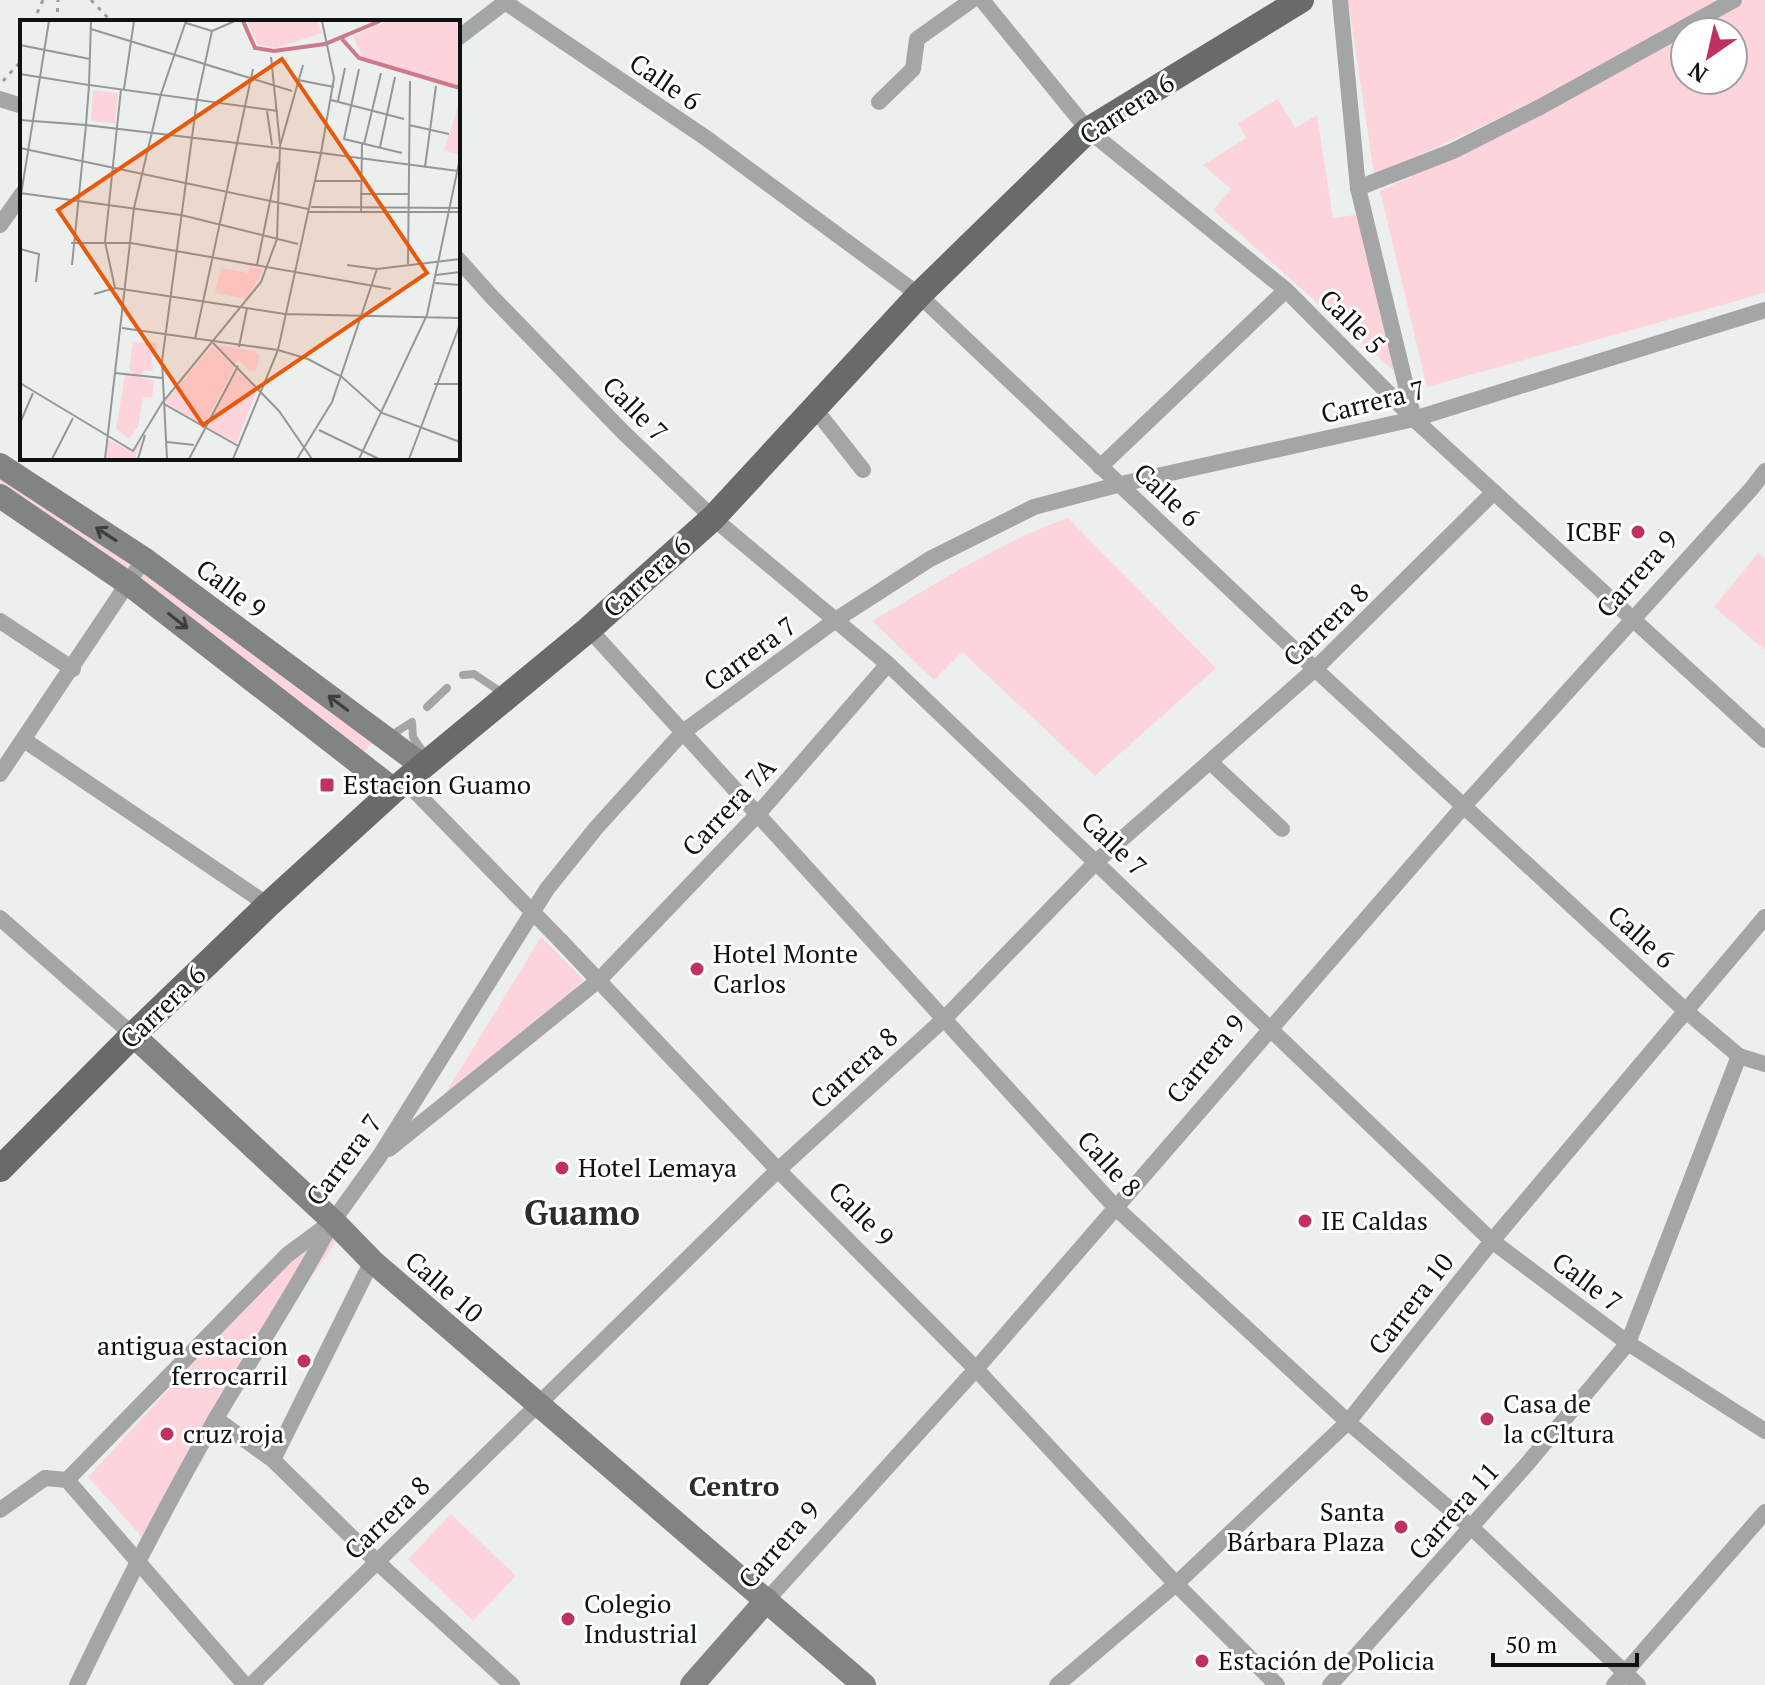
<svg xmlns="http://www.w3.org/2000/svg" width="1765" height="1685" font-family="'PT Serif',serif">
<rect width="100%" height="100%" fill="#ebf0ef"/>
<g fill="#fed4dc">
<path d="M 1348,0 L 1721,0 C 1607,62 1495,126 1374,174 Z"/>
<path d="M 1744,0 L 1765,0 L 1765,293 L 1427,387 L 1380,191 L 1532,119 L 1685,33 L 1685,80 L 1733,80 L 1733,32 L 1687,32 Z"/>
<path d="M 1278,99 L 1295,128 L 1317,115 L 1333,218 L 1367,213 L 1410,385 L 1213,210 L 1231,189 L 1203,165 L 1246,138 L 1238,123 Z"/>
<path d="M 0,471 L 135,561 L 126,576 L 0,491 Z"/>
<path d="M 1068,518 L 1216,668 L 1095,776 L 962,652 L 934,680 L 872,621 C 936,584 999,542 1068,518 Z"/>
<path d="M 1758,553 L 1765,558 L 1765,650 L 1714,607 Z"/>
<path d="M 148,569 L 375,740 L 361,755 L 136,583 Z"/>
<path d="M 541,937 L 584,980 L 431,1117 Z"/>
<path d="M 321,1224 L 339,1238 L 212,1419 L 149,1545 L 88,1477 Z"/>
<path d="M 451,1514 L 516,1576 L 473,1621 L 408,1559 Z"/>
</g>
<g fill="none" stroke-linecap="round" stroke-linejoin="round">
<g stroke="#9b9e9e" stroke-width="3" stroke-dasharray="4 6" stroke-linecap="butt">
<path d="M 91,0 L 112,22"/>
<path d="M 33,22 L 43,0"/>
<path d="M 57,22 L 58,0"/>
<path d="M 3,81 L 22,60"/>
</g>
<g stroke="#a4a6a6" stroke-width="8">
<path d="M 463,675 L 474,674 L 504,694"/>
<path d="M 427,707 L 447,688"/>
<path d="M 390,736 L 412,722 L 413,737 L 425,755"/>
</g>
<g stroke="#a4a6a6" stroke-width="16">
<path d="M 502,0 L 706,138 L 919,295 L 1315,669 L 1687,1012 L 1739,1056 L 1765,1064"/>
<path d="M 982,0 L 1088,130 L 1286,290 L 1414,419 L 1765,740"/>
<path d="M 1340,0 L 1358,188 L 1414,419"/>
<path d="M 458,38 L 508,0"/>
<path d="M 0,99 L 22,106"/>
<path d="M 879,102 L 913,69 L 917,39 L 972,0"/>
<path d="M 1358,188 L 1453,151 L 1540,107 L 1734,0"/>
<path d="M 0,225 L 22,194"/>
<path d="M 458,259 L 491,296 L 623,432 L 713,518 L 888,664 L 1492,1241 L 1628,1343 L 1765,1431"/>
<path d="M 815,409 L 863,470"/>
<path d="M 1100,467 L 1286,290"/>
<path d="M 0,621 L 73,669"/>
<path d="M 589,629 L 1116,1208 L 1348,1422 L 1472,1528 L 1638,1685"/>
<path d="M 24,740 L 268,905"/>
<path d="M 1210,762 L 1282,829"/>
<path d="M 0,774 L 144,559"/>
<path d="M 405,781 L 515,894"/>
<path d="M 0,918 L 133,1035"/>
<path d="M 561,941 L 778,1170 L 976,1369 L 1176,1584 L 1277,1685"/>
<path d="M 389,1149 L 600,979 L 758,814 L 888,664"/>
<path d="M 216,1419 L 273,1460 L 376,1561 L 512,1685"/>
<path d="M 273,1460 L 372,1261"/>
<path d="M 67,1480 L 287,1255 L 333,1221 L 379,1157 L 547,889 L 596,828 L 683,732 L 837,619 L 930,559 L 1034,507 L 1121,484 L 1414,419 L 1765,310"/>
<path d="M 0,1510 L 45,1478 L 67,1480 L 245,1685"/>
<path d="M 767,1600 L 976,1369 L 1463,807 L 1752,488 L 1765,471"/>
<path d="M 77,1685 C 120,1595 165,1507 215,1420 C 253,1355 295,1292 330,1226"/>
<path d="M 251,1685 L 778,1170 L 944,1019 L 1097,861 L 1315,669 L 1494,492"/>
<path d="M 1057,1685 L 1176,1584 L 1348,1422 L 1492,1241 L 1765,917"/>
<path d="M 1330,1685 L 1528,1463 L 1628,1343 L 1739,1056"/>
<path d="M 1614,1685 L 1765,1512"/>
</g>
<g stroke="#808483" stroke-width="24">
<path d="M 0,465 L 144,559 L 423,766"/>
<path d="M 0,496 L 129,584 L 394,790"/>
<path d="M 133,1035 L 333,1221 L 372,1261 L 864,1685"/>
<path d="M 692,1685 L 767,1600"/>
</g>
<path stroke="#676b6a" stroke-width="26" d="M 0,1169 L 133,1035 L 268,905 L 394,790 L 589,629 L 713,518 L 919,295 L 1088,130 L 1301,0"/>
<path stroke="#a4a6a6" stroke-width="16" d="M 515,894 L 561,941"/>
</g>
<defs><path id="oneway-shaft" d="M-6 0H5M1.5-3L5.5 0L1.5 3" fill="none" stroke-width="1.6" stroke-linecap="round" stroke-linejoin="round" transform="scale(2)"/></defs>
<g stroke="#3d3f3f">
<use href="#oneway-shaft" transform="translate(106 534) rotate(-147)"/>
<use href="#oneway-shaft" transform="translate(178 621) rotate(38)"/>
<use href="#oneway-shaft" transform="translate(338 703) rotate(-143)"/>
</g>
<g fill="#bf315f" stroke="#fff" stroke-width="3">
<circle cx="1638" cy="532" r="8"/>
<rect x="319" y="777" width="16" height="16" rx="4"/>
<circle cx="697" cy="969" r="8"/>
<circle cx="562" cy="1168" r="8"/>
<circle cx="1305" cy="1221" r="8"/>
<circle cx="304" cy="1361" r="8"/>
<circle cx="1487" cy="1419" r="8"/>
<circle cx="167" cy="1434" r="8"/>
<circle cx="1401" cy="1527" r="8"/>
<circle cx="568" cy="1619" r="8"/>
<circle cx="1202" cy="1661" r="8"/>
</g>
<g text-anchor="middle" stroke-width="6" stroke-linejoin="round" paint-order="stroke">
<g font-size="26" fill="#101111" stroke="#fff">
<text transform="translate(665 82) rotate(34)" y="9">Calle 6</text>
<text transform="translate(1127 109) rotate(-33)" y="9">Carrera 6</text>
<text transform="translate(1352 322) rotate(45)" y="9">Calle 5</text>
<text transform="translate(1373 402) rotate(-14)" y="9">Carrera 7</text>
<text transform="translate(635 409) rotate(45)" y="9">Calle 7</text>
<text transform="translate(1167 495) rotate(43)" y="9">Calle 6</text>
<text transform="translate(1637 574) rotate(-48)" y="9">Carrera 9</text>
<text transform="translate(647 577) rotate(-42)" y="9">Carrera 6</text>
<text transform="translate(231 589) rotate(37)" y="9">Calle 9</text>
<text transform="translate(1326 625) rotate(-44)" y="9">Carrera 8</text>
<text transform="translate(750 654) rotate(-36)" y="9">Carrera 7</text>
<text transform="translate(729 807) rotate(-47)" y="9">Carrera 7A</text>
<text transform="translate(1114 844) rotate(44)" y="9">Calle 7</text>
<text transform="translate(1641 937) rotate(42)" y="9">Calle 6</text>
<text transform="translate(163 1007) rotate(-44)" y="9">Carrera 6</text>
<text transform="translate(1206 1059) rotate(-50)" y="9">Carrera 9</text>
<text transform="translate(854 1068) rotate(-42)" y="9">Carrera 8</text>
<text transform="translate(344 1160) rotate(-53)" y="9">Carrera 7</text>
<text transform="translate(1109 1164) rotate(47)" y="9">Calle 8</text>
<text transform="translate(861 1214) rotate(45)" y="9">Calle 9</text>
<text transform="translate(1587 1282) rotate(37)" y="9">Calle 7</text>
<text transform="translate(444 1287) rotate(41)" y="9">Calle 10</text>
<text transform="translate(1411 1304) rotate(-52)" y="9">Carrera 10</text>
<text transform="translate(1454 1511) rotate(-48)" y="9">Carrera 11</text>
<text transform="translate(387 1518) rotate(-44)" y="9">Carrera 8</text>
<text transform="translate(779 1545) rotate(-48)" y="9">Carrera 9</text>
</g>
<g font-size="26" fill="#101111" stroke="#fff" text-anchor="start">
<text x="1622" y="541" text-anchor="end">ICBF</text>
<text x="343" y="794">Estacion Guamo</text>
<text x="713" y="963">Hotel Monte<tspan x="713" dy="30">Carlos</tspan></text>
<text x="578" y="1177">Hotel Lemaya</text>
<text x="1321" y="1230">IE Caldas</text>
<text x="288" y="1355" text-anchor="end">antigua estacion<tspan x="288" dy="30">ferrocarril</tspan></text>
<text x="1503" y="1413">Casa de<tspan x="1503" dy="30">la cCltura</tspan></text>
<text x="183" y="1443">cruz roja</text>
<text x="1385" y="1521" text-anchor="end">Santa<tspan x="1385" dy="30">Bárbara Plaza</tspan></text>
<text x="584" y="1613">Colegio<tspan x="584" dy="30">Industrial</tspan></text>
<text x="1218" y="1670">Estación de Policia</text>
</g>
<g font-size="28" font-weight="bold" fill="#292d2c" stroke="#fff">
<text x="734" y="1496">Centro</text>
</g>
<g font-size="34" font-weight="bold" fill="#292d2c" stroke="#fff">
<text x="582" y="1225">Guamo</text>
</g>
</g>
<g transform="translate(20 20)">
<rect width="440" height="440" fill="#ebf0ef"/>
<path d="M 227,1 L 298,1 L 302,13 L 256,28 L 238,25 ZM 367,1 L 440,1 L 440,66 L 342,37 L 333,16 ZM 73,70 L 98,73 L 95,104 L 71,101 ZM 440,80 L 440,134 L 424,131 ZM 230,247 L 243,249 L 227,279 L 195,273 L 201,248 L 228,253 ZM 113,322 L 137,323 L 136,334 L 131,334 L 133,351 L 123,350 L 122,358 L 134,361 L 132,378 L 123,377 L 118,407 L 109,419 L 96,409 L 105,355 L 113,355 L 109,348 ZM 195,325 L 235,331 L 240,335 L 236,350 L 230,351 L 219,340 L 215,343 ZM 192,326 L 215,347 L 183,406 L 144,383 ZM 217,349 L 237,370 L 216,424 L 185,407 ZM 87,419 L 113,432 L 120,421 L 115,439 L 84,439 Z" fill="#fed4dc"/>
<path fill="none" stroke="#ce788b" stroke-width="4" d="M 223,1 L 235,28 L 254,31 L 305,24 L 360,1M 322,19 L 339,38 L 440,68"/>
<path fill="none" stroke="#939796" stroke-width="2" d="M 71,1 L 69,65 L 258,91M 166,3 L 192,11M 71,9 L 272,71M 192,11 L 215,1M 0,25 L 70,39M 251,37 L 260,124M 339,49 L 324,119 L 382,133M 0,54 L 69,65 L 66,105 L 301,133M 278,60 L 314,67M 104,69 L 114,1M 311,80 L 384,99M 318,81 L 325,48M 247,91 L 252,125M 0,100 L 66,105 L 52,245M 389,105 L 429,114M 344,124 L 361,53M 360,127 L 375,57M 0,128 L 288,189M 301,133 L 438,151M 405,147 L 416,66M 295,161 L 341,161M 0,173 L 161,195 L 278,224M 340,174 L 388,174M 0,181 L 29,1M 291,187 L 440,188M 287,192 L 440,192M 341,192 L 342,123M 51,223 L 111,223 L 371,269M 0,229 L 19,234 L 16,262M 388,244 L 390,61M 237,245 L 258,142M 327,245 L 357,249 L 440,239M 416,255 L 440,252M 415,263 L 440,265M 95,268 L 85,222 L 101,69M 74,274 L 95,268 L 265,294 L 440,298M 102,308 L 258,330 L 288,339 L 322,357 L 362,393 L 440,422M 175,319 L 233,49M 193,323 L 259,391 L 292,439M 219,327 L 227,288M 95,353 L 142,358M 0,363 L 113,431 L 142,383 L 241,262 L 257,219 L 260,126 L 283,45M 414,364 L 440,364M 144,384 L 218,426M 0,403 L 13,373M 299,410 L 359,439M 147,422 L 174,425M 32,439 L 53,398M 85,439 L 114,188 L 141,74 L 166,1M 118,439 L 125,415M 147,439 L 142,341 L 177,80 L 192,11M 169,439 L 218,346M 213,439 L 258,330 L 301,133 L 314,58 L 302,1M 277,439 L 312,382 L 357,249M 339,439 L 407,295 L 440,138M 389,439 L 440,304"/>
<path fill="#e8590c" fill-opacity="0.15" stroke="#e8590c" stroke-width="4" d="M 262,39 L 407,253 L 183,405 L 38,190 Z"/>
<rect width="440" height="440" fill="none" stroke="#101111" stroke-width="4"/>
</g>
<g transform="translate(1709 56) rotate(214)"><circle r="38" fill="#ffffff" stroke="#9fa0a0" stroke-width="2"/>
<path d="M0-6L14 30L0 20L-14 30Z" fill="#bf315f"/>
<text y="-12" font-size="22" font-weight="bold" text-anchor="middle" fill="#101111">N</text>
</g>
<path d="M1493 1653v12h144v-12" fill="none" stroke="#101111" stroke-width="4"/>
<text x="1505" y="1653" font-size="24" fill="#101111" stroke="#ffffff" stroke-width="6" paint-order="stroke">50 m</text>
</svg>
